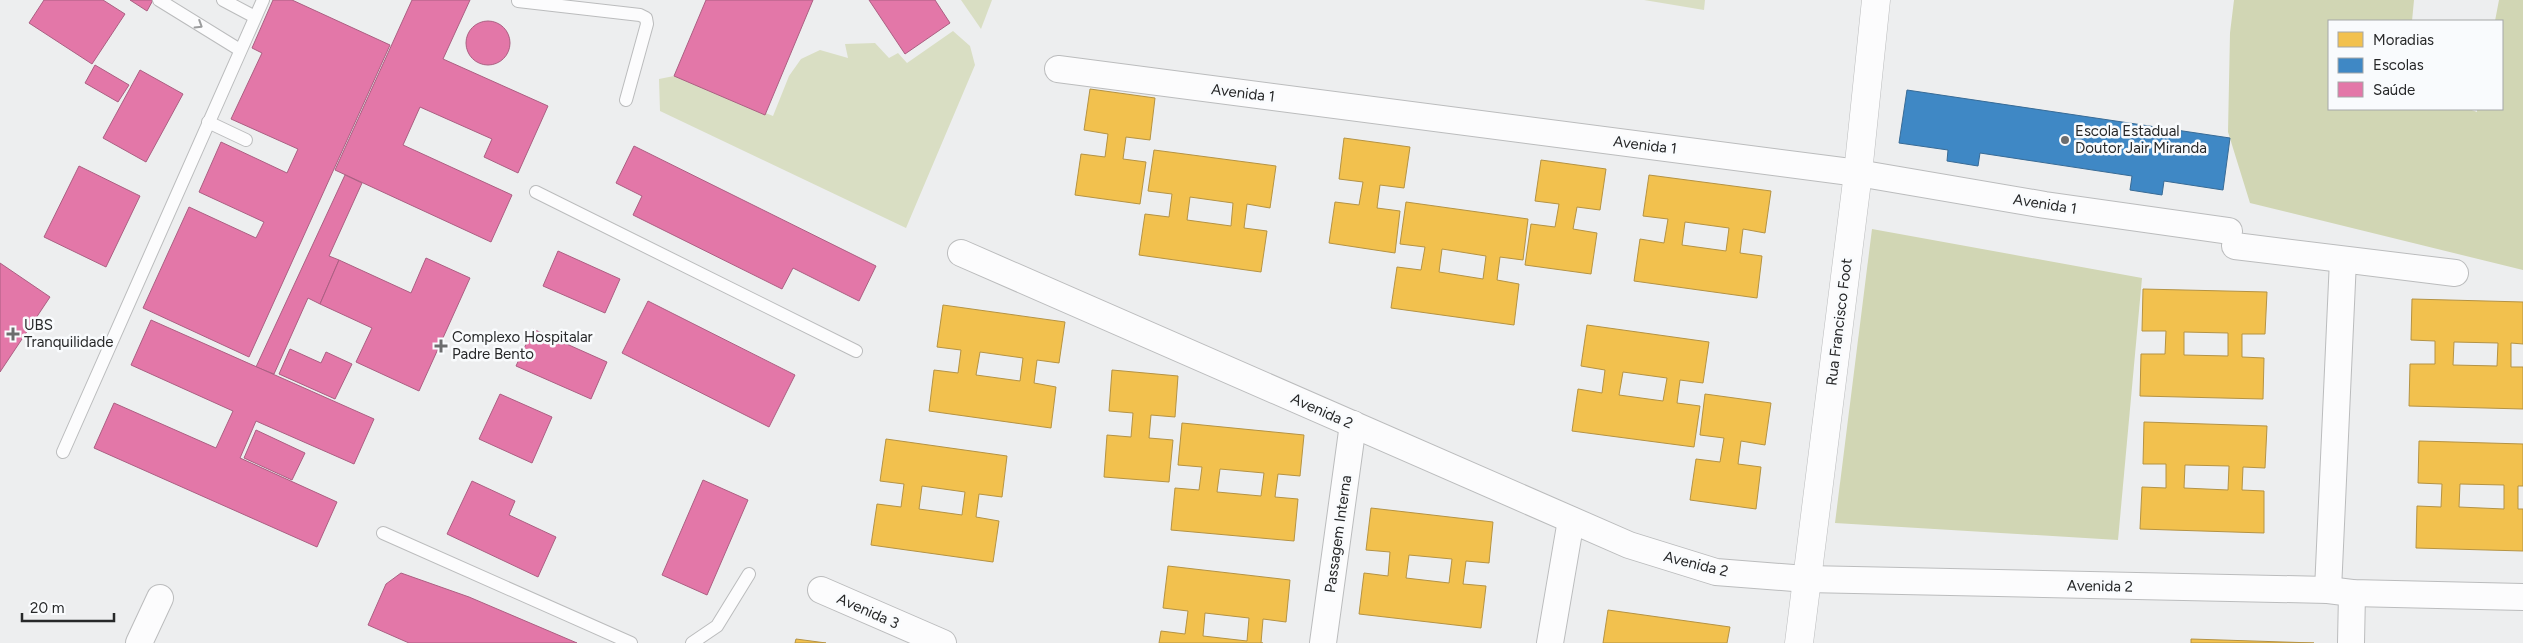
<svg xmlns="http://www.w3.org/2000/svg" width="2523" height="643" font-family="Figtree,sans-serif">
<rect width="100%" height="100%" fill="#edeeef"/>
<g fill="#d9dec3">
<path d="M 961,0 L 992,0 L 981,29 Z"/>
<path d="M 1644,0 L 1705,0 L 1704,10 Z"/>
<path d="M 953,31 L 970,46 L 975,65 L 906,228 L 660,111 L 659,79 L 674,76 L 773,116 L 789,76 L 801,59 L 820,50 L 848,58 L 845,44 L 875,43 L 889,58 L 898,53 L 907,63 Z"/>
</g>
<g fill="#d1d6b4">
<path d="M 2234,0 L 2414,0 L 2412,21 L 2329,21 L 2329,109 L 2469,109 L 2477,112 L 2477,109 L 2502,109 L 2502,21 L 2495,21 L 2499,0 L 2523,0 L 2523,270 L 2250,203 L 2228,132 L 2230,33 Z"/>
<path d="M 1872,229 L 2142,278 L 2118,540 L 1835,523 Z"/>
</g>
<g fill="#f2c14e" stroke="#b59343" fill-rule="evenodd">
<path d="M 1090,89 L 1155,98 L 1150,140 L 1126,137 L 1123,159 L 1146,162 L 1140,204 L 1075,195 L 1081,154 L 1105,157 L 1108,134 L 1084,130 Z"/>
<path d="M 1344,138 L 1410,147 L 1404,188 L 1380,185 L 1377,208 L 1400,211 L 1395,253 L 1329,243 L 1335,202 L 1359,205 L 1363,182 L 1339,179 Z"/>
<path d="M 1154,150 L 1276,166 L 1270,208 L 1247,204 L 1244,228 L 1267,231 L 1261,272 L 1139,255 L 1145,214 L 1169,217 L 1172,194 L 1148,191 ZM 1190,197 L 1233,203 L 1231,226 L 1187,220 Z"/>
<path d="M 1541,160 L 1606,169 L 1600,210 L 1577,207 L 1573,229 L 1597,233 L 1591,274 L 1525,265 L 1531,224 L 1555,227 L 1559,204 L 1535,201 Z"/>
<path d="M 1649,175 L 1771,191 L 1765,233 L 1743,229 L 1740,253 L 1762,256 L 1757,298 L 1634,281 L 1640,239 L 1664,243 L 1668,219 L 1643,216 ZM 1685,222 L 1729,228 L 1726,251 L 1682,245 Z"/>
<path d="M 1406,202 L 1528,219 L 1523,260 L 1500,257 L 1497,280 L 1519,284 L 1514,325 L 1391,308 L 1397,267 L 1421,270 L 1425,247 L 1400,244 ZM 1442,249 L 1486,256 L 1483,279 L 1439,272 Z"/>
<path d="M 2143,289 L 2267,292 L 2265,334 L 2242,334 L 2242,357 L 2264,358 L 2263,399 L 2140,396 L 2141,354 L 2165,354 L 2166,331 L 2142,331 ZM 2184,332 L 2228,333 L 2228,356 L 2184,355 Z"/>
<path d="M 2412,299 L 2523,302 L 2523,344 L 2511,343 L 2511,367 L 2523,367 L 2523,409 L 2409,406 L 2410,364 L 2435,364 L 2435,341 L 2411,340 ZM 2454,342 L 2498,343 L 2497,366 L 2453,365 Z"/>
<path d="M 943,305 L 1065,322 L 1059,363 L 1037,360 L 1034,383 L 1056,387 L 1051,428 L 929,411 L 934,370 L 958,373 L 961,350 L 937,347 ZM 980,352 L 1023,358 L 1020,381 L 976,375 Z"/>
<path d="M 1587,325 L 1709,342 L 1703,383 L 1680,380 L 1677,403 L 1700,406 L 1694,447 L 1572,431 L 1578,389 L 1602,393 L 1605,370 L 1581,366 ZM 1623,372 L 1667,378 L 1663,401 L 1619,395 Z"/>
<path d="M 1112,370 L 1178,376 L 1175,417 L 1151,415 L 1149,438 L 1173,440 L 1169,482 L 1104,477 L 1107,435 L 1131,437 L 1133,413 L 1109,411 Z"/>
<path d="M 1705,394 L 1771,403 L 1765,445 L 1741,441 L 1738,464 L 1761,467 L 1756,509 L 1690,500 L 1696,459 L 1720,462 L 1724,438 L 1700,435 Z"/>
<path d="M 2144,422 L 2267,426 L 2265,468 L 2243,467 L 2242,490 L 2264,491 L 2264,533 L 2140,529 L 2142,487 L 2166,488 L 2166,464 L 2143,464 ZM 2185,465 L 2229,466 L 2228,490 L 2184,488 Z"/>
<path d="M 1182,423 L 1304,435 L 1300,476 L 1278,474 L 1275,497 L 1298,499 L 1294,541 L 1171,530 L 1175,488 L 1199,490 L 1202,467 L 1178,465 ZM 1220,469 L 1264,473 L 1261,496 L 1217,492 Z"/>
<path d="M 886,439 L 1007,456 L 1002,497 L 979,494 L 976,517 L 999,521 L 993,562 L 871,545 L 877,504 L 901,507 L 904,484 L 880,481 ZM 922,486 L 965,492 L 962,515 L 919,509 Z"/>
<path d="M 2419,441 L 2523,444 L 2523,486 L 2518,486 L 2518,509 L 2523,509 L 2523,551 L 2416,548 L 2417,506 L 2441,507 L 2442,484 L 2418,483 ZM 2460,484 L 2504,485 L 2504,509 L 2459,507 Z"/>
<path d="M 1371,508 L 1493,522 L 1489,563 L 1466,561 L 1463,584 L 1486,586 L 1481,628 L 1359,614 L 1364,573 L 1388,576 L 1390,552 L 1366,550 ZM 1409,555 L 1452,559 L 1449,583 L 1406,578 Z"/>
<path d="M 1168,566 L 1290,580 L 1286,622 L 1263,619 L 1261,643 L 1263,643 L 1159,643 L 1161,631 L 1185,634 L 1188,611 L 1163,608 ZM 1205,613 L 1249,618 L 1247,641 L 1203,636 Z"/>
<path d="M 1608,610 L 1730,627 L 1727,643 L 1603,643 Z"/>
<path d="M 796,639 L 826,643 L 795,643 Z"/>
<path d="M 2191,639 L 2314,643 L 2191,643 Z"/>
</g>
<path fill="#3f88c5" stroke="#386b96" d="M 1907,90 L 2230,138 L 2223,190 L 2164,181 L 2162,195 L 2130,190 L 2132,176 L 1980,153 L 1978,166 L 1947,161 L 1948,150 L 1899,143 Z"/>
<g fill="#e377a8" stroke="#ab5f82">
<path d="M 44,0 L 103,0 L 125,14 L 92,64 L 29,23 Z"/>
<path d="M 130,0 L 153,0 L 147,11 Z"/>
<path d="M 273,0 L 292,0 L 390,45 L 249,357 L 143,308 L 189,207 L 256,238 L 264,222 L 199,192 L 221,142 L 287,173 L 298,149 L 231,119 L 262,53 L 252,48 Z"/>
<path d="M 412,0 L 470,0 L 443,59 L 548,106 L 518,173 L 484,157 L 492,139 L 420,107 L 403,145 L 512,195 L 491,242 L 335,170 Z"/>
<path d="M 706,0 L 813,0 L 765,115 L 674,76 Z"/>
<path d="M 869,0 L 935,0 L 950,23 L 905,54 Z"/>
<circle cx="488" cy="43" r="22"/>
<path d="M 95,65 L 129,85 L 118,102 L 85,83 Z"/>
<path d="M 140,70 L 183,94 L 146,162 L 103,138 Z"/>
<path d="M 634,146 L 876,266 L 859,301 L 793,268 L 782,289 L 633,215 L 642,196 L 616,183 Z"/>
<path d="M 79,166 L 140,196 L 106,267 L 44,237 Z"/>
<path d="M 345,175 L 362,183 L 329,256 L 339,260 L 320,304 L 308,298 L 274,374 L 256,367 Z"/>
<path d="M 558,251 L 620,279 L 605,313 L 543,286 Z"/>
<path d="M 426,258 L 470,278 L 419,391 L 356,362 L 372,328 L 320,304 L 339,260 L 411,293 Z"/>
<path d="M 0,263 L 50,297 L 0,372 Z"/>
<path d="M 648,301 L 795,375 L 769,427 L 622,353 Z"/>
<path d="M 151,320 L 374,419 L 354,464 L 256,421 L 240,458 L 337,502 L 317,547 L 94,448 L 114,403 L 216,448 L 233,411 L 131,365 Z"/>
<path d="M 533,329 L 607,362 L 591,399 L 516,366 Z"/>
<path d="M 290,349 L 321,363 L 326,352 L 352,364 L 335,399 L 279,374 Z"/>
<path d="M 500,394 L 552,417 L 532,463 L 479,439 Z"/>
<path d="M 256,430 L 305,453 L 292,480 L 244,458 Z"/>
<path d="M 703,480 L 748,500 L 707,595 L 662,575 Z"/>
<path d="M 472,481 L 515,501 L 509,515 L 556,537 L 538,577 L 447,534 Z"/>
<path d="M 401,573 L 469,597 L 577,643 L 409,643 L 368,625 L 386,584 Z"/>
</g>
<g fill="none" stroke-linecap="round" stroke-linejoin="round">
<defs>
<g id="service">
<path d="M 159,0 L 240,50"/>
<path d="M 223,0 L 255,17"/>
<path d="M 518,1 L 640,15 L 646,18 L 647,24 L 626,100"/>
<path d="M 208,122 L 246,140"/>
<path d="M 536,192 L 856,351"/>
<path d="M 63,452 L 263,0"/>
<path d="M 383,533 L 631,643"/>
<path d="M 692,643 L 717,626 L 749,574"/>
</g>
<g id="minor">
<path d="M 1058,69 L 1858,173 L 2045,205 L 2229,231"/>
<path d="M 2235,246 L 2455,273"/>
<path d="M 961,253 L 1629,545 L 1716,572 L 1806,579 L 2328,590 L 2352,593 L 2523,597"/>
<path d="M 821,590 L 943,643"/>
<path d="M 2328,590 L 2343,260"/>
<path d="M 139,643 L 160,598"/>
<path d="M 1323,643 L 1353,424"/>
<path d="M 1550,643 L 1571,520"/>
<path d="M 2351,643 L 2352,593"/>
</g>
<path id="tertiary" d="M 1799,643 L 1858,173 L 1876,0"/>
</defs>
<use href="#service" stroke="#bbbcbd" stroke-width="14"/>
<use href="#minor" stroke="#bbbcbd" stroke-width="28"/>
<use href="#tertiary" stroke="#bbbcbd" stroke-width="29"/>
<use href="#service" stroke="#fcfcfd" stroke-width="12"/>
<use href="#minor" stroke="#fcfcfd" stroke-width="26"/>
<use href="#tertiary" stroke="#fcfcfd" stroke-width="28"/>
</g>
<defs><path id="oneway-chevron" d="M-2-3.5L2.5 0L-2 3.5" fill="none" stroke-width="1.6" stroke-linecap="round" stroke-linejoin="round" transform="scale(1.25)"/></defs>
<use stroke="#9c9d9e" href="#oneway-chevron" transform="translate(199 25) rotate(32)"/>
<g fill="#6c6d6e" stroke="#f9fbfd" stroke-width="2">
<circle cx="2065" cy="140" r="5"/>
<path d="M10.5 326.5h5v5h5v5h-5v5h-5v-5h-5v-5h5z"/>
<path d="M438.5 338.5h5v5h5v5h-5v5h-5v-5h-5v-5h5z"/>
</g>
<g text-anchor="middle" stroke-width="5" stroke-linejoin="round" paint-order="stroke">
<g font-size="15" fill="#272829" stroke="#f9fbfd">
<text transform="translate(1243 93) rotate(7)" y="5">Avenida 1</text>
<text transform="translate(1645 145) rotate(7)" y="5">Avenida 1</text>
<text transform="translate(2045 204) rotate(9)" y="5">Avenida 1</text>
<text transform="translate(1839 322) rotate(-83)" y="5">Rua Francisco Foot</text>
<text transform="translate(1322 411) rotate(24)" y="5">Avenida 2</text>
<text transform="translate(1338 534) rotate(-82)" y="5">Passagem Interna</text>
<text transform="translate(1696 564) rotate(14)" y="5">Avenida 2</text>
<text transform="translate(2100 586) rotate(1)" y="5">Avenida 2</text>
<text transform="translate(868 611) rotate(24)" y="5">Avenida 3</text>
</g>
<g font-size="15" fill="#272829" stroke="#f9fbfd" text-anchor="start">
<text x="2075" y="136">Escola Estadual<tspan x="2075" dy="17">Doutor Jair Miranda</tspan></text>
<text x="24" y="330">UBS<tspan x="24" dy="17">Tranquilidade</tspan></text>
<text x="452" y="342">Complexo Hospitalar<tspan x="452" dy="17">Padre Bento</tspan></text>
</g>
</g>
<rect x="2328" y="20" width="175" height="90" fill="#f9fbfd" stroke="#a5a7a8"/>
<rect x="2338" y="32" width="25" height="15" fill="#f2c14e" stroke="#a5a7a8"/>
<text x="2373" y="45" font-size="15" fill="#272829">Moradias</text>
<rect x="2338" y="58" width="25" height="15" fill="#3f88c5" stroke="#a5a7a8"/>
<text x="2373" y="70" font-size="15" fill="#272829">Escolas</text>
<rect x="2338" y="82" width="25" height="15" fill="#e377a8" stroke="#a5a7a8"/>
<text x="2373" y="95" font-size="15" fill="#272829">Saúde</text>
<path d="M22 613v8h92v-8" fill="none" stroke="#272829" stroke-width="2.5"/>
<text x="30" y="613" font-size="15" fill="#272829" stroke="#f9fbfd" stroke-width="4" paint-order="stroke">20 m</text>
</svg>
